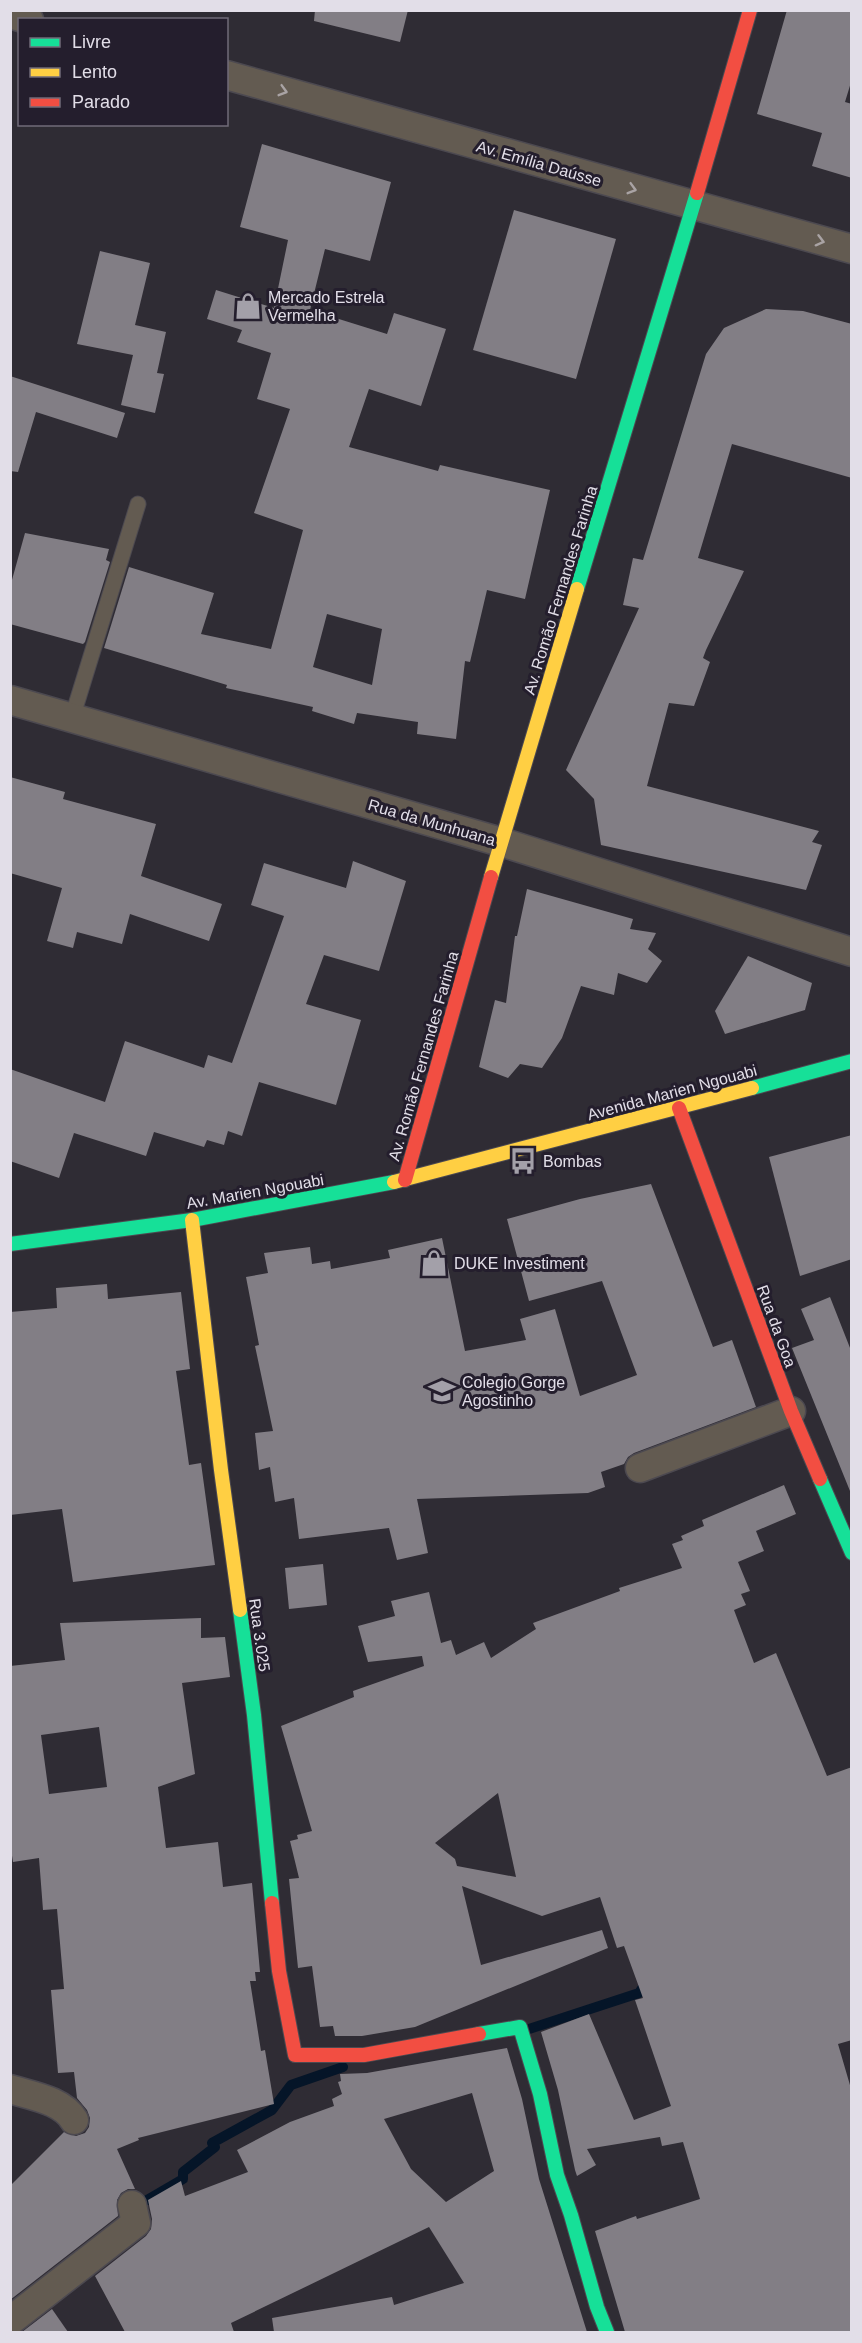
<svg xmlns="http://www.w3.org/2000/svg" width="862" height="2343" font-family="Helvetica,sans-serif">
<rect width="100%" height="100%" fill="#2f2c34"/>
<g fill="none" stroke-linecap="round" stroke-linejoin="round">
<g stroke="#051528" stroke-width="10">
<path d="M 526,2030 L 639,1993 L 647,1981"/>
<path d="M 135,2207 L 183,2179 L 183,2172 L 215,2147 L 212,2143 L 272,2110 L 291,2085 L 343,2067"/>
</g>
</g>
<g fill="#827e85" fill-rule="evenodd">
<path d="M 315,10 L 408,10 L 400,42 L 314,21 Z"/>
<path d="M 787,10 L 852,10 L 852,79 L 845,102 L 852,104 L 852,178 L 812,166 L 822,133 L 757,114 Z"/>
<path d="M 262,144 L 391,182 L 370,261 L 325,249 L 310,310 L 387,334 L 394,313 L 446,329 L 421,406 L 369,389 L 349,447 L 438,471 L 440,465 L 550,490 L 525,599 L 487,590 L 470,662 L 465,661 L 456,739 L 417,734 L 418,722 L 357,713 L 354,724 L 312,711 L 313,707 L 226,688 L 227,685 L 104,648 L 129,567 L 214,593 L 201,634 L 271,649 L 303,530 L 254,513 L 290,409 L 257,399 L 271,353 L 237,342 L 242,330 L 207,319 L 216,290 L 274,308 L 288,240 L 240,227 ZM 327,614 L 382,629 L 372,685 L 313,667 Z"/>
<path d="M 514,210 L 616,239 L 576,379 L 473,350 Z"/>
<path d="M 100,251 L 150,263 L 135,325 L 166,332 L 157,373 L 164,374 L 155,413 L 121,405 L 133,355 L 77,344 Z"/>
<path d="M 766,309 L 803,311 L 852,324 L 852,478 L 732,444 L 698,558 L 744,571 L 706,650 L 703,658 L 710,662 L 694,706 L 669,703 L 647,786 L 819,831 L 812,842 L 822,845 L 806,890 L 601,845 L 594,799 L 566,770 L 639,608 L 623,605 L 633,558 L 643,560 L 706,354 L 724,328 Z"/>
<path d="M 10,376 L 125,413 L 117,438 L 36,412 L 18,472 L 10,471 Z"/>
<path d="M 25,533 L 109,549 L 106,560 L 110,562 L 85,642 L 83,644 L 10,624 L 10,587 Z"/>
<path d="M 10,777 L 65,792 L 63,799 L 156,824 L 141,876 L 222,904 L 209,941 L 130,914 L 122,944 L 77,932 L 73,948 L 47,941 L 62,888 L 10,873 Z"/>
<path d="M 353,861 L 406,881 L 379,971 L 324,955 L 306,1004 L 361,1020 L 336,1105 L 259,1082 L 242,1136 L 228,1131 L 224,1145 L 207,1140 L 204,1147 L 154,1132 L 146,1156 L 74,1133 L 59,1178 L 10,1161 L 10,1069 L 105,1102 L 125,1041 L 204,1068 L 208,1055 L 232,1063 L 284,916 L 251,905 L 264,863 L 346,888 Z"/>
<path d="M 527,889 L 633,919 L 630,929 L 656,933 L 648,949 L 662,961 L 647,983 L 618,973 L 614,995 L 581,986 L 562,1038 L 542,1068 L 520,1064 L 508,1078 L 479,1067 L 495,1000 L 506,1003 L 515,936 L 517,936 Z"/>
<path d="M 748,956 L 812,983 L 805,1010 L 725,1034 L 715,1011 Z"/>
<path d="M 852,1135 L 852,1259 L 800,1276 L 769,1157 Z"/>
<path d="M 651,1184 L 713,1347 L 732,1340 L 756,1407 L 634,1453 L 628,1457 L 624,1464 L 601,1472 L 605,1487 L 588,1493 L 417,1499 L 428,1553 L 397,1560 L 389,1528 L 299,1539 L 294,1498 L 275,1502 L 270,1467 L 259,1470 L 255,1433 L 273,1431 L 255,1346 L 259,1345 L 246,1277 L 268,1273 L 264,1253 L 310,1247 L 312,1264 L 330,1261 L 331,1269 L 390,1258 L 388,1250 L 442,1238 L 465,1351 L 526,1340 L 520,1319 L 555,1309 L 580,1396 L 637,1375 L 602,1281 L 529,1301 L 507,1219 L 580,1199 Z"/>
<path d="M 107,1284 L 108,1299 L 181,1292 L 190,1369 L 176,1371 L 189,1465 L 201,1463 L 215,1565 L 73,1582 L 62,1509 L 10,1515 L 10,1312 L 57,1308 L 56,1288 Z"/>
<path d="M 830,1297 L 852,1353 L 852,1490 L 850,1491 L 792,1348 L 814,1340 L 801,1309 Z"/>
<path d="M 784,1485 L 796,1514 L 756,1531 L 764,1551 L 738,1562 L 750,1591 L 741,1594 L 746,1605 L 734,1610 L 754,1663 L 776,1653 L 827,1776 L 852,1767 L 852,2040 L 838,2044 L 852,2092 L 852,2332 L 625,2332 L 595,2231 L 636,2216 L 637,2219 L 700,2199 L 683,2142 L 662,2146 L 660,2137 L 587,2149 L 596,2165 L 577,2176 L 575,2170 L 558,2090 L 541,2032 L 589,2014 L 634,2120 L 671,2106 L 635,2000 L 643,1998 L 624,1946 L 617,1948 L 600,1897 L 542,1916 L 462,1886 L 481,1965 L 602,1930 L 608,1948 L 415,2027 L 362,2036 L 335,2036 L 333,2026 L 320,2027 L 312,1966 L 298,1968 L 289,1879 L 299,1878 L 290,1841 L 298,1839 L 297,1835 L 312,1831 L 281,1726 L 354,1697 L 353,1691 L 424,1666 L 422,1656 L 368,1662 L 358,1626 L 395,1616 L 391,1601 L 429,1592 L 441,1643 L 451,1640 L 456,1655 L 484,1642 L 491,1658 L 536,1629 L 533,1623 L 620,1591 L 619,1588 L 682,1568 L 672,1544 L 683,1540 L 681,1536 L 704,1526 L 702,1520 ZM 498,1793 L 516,1877 L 457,1866 L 455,1859 L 435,1843 Z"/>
<path d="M 323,1564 L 327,1605 L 289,1609 L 285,1568 Z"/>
<path d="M 201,1618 L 201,1638 L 225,1637 L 230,1677 L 182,1683 L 195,1774 L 158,1787 L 166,1848 L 218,1842 L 223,1887 L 252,1883 L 260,1972 L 255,1972 L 256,1981 L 250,1981 L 261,2051 L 265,2050 L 274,2104 L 138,2138 L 139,2140 L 117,2149 L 135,2189 L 128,2189 L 121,2193 L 117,2200 L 118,2216 L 10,2300 L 10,2186 L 64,2132 L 76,2136 L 85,2133 L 89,2127 L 90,2118 L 87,2110 L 77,2098 L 74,2072 L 58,2073 L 51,1990 L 64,1989 L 57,1909 L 43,1910 L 39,1858 L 13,1862 L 10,1843 L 10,1666 L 65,1660 L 60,1623 ZM 99,1727 L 107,1787 L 49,1794 L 41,1735 Z"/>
<path d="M 507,2048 L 522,2099 L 539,2179 L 587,2332 L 274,2332 L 272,2318 L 392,2297 L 394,2305 L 464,2283 L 429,2227 L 231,2323 L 234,2332 L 125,2332 L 95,2276 L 146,2236 L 151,2229 L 152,2219 L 148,2200 L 181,2181 L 185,2196 L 248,2172 L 237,2150 L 290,2122 L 334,2106 L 332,2099 L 342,2094 L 338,2082 L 341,2081 L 340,2074 L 367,2073 ZM 472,2093 L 494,2171 L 446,2202 L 411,2169 L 384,2119 Z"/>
<path d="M 52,2309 L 68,2332 L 22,2332 Z"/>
</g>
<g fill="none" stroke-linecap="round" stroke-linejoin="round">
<defs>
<path id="lane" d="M 72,718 L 138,504"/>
<g id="street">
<path d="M 10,14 L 29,20"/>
<path d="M 226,75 L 852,249"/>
<path d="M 10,700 L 501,842 L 852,952"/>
<path d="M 640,1468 L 791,1411"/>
<path d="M 10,2089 C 32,2096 62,2100 74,2120"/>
<path d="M 10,2321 L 136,2223 L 132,2205"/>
</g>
<g id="fast">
<path d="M 577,589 L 697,193"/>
<path d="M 752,1088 L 852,1061"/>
<path d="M 10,1244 L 192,1220 L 394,1182"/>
<path d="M 820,1479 L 852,1553"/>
<path d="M 240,1610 L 254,1715 L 272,1903"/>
<path d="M 479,2034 L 520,2027 L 540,2094 L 557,2175 L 571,2215 L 597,2307 L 607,2332"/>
</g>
<g id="slow">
<path d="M 491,877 L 577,589"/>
<path d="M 394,1182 L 752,1088"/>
<path d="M 192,1220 L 221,1470 L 240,1610"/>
</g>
<g id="jam">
<path d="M 697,193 L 750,10"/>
<path d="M 679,1108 L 791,1411 L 820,1479"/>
<path d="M 405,1180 L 491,877"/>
<path d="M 272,1903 L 279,1971 L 295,2055 L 364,2055 L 479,2034"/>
</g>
</defs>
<use href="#lane" stroke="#4c4950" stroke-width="17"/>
<use href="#street" stroke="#4c4950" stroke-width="31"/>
<use href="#fast" stroke="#4c4950" stroke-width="16"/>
<use href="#slow" stroke="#4c4950" stroke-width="16"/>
<use href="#jam" stroke="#4c4950" stroke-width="16"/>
<use href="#lane" stroke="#635b51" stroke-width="15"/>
<use href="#street" stroke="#635b51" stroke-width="28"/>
<use href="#fast" stroke="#16e098" stroke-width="14"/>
<use href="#slow" stroke="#ffcf43" stroke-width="14"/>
<use href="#jam" stroke="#f24e42" stroke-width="14"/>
</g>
<defs><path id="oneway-chevron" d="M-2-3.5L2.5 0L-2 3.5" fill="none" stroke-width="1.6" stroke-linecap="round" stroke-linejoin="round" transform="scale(1.5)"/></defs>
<g stroke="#a9a3a4">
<use href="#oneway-chevron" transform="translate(283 91) rotate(16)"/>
<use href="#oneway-chevron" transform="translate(632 189) rotate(16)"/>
<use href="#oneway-chevron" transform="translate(820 241) rotate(15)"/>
</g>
<defs>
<symbol id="shop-bare" viewBox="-9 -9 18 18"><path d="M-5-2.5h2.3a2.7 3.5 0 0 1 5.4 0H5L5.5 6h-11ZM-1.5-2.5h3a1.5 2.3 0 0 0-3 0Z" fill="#a3a0a9" stroke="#241e2d" stroke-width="2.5" paint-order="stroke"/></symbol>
<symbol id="bus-bare" viewBox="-9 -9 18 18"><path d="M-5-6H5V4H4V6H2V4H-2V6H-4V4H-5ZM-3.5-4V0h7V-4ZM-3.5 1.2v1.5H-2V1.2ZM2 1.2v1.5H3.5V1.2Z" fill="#a3a0a9" stroke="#241e2d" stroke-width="2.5" paint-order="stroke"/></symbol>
<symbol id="school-bare" viewBox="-9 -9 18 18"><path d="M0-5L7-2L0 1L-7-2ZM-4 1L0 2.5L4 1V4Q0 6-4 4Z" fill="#a3a0a9" stroke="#241e2d" stroke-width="2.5" paint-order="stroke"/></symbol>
</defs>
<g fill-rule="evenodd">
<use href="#shop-bare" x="229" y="287" width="38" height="38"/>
<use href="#bus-bare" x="504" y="1142" width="38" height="38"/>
<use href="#shop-bare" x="415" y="1244" width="38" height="38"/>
<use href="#school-bare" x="423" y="1372" width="38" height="38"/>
</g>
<g text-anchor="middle" stroke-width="6" stroke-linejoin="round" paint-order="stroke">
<g font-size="16" fill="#e2dee8" stroke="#241e2d">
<text transform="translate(539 163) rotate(16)" y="6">Av. Emília Daússe</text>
<text transform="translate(560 590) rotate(-73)" y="6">Av. Romão Fernandes Farinha</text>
<text transform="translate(432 822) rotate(16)" y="6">Rua da Munhuana</text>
<text transform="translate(423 1056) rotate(-74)" y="6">Av. Romão Fernandes Farinha</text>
<text transform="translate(672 1092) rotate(-15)" y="6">Avenida Marien Ngouabi</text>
<text transform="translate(255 1191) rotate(-10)" y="6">Av. Marien Ngouabi</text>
<text transform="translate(777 1326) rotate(70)" y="6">Rua da Goa</text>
<text transform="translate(260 1635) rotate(82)" y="6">Rua 3.025</text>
</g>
<g font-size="16" fill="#e2dee8" stroke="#241e2d" text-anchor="start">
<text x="268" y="303">Mercado Estrela<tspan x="268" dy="18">Vermelha</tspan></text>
<text x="543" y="1167">Bombas</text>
<text x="454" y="1269">DUKE Investiment</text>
<text x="462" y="1388">Colegio Gorge<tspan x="462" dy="18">Agostinho</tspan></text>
</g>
</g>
<rect width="862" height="2343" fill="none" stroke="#e2dee8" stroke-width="24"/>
<rect x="18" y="18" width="210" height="108" fill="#241e2d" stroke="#706b78" stroke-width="1.5"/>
<rect x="30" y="38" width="30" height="9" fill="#16e098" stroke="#706b78" stroke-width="1.5"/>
<text x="72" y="48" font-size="18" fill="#e2dee8">Livre</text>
<rect x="30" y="68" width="30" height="9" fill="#ffcf43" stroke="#706b78" stroke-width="1.5"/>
<text x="72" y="78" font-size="18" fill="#e2dee8">Lento</text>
<rect x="30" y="98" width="30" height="9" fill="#f24e42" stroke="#706b78" stroke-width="1.5"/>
<text x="72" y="108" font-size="18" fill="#e2dee8">Parado</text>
</svg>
